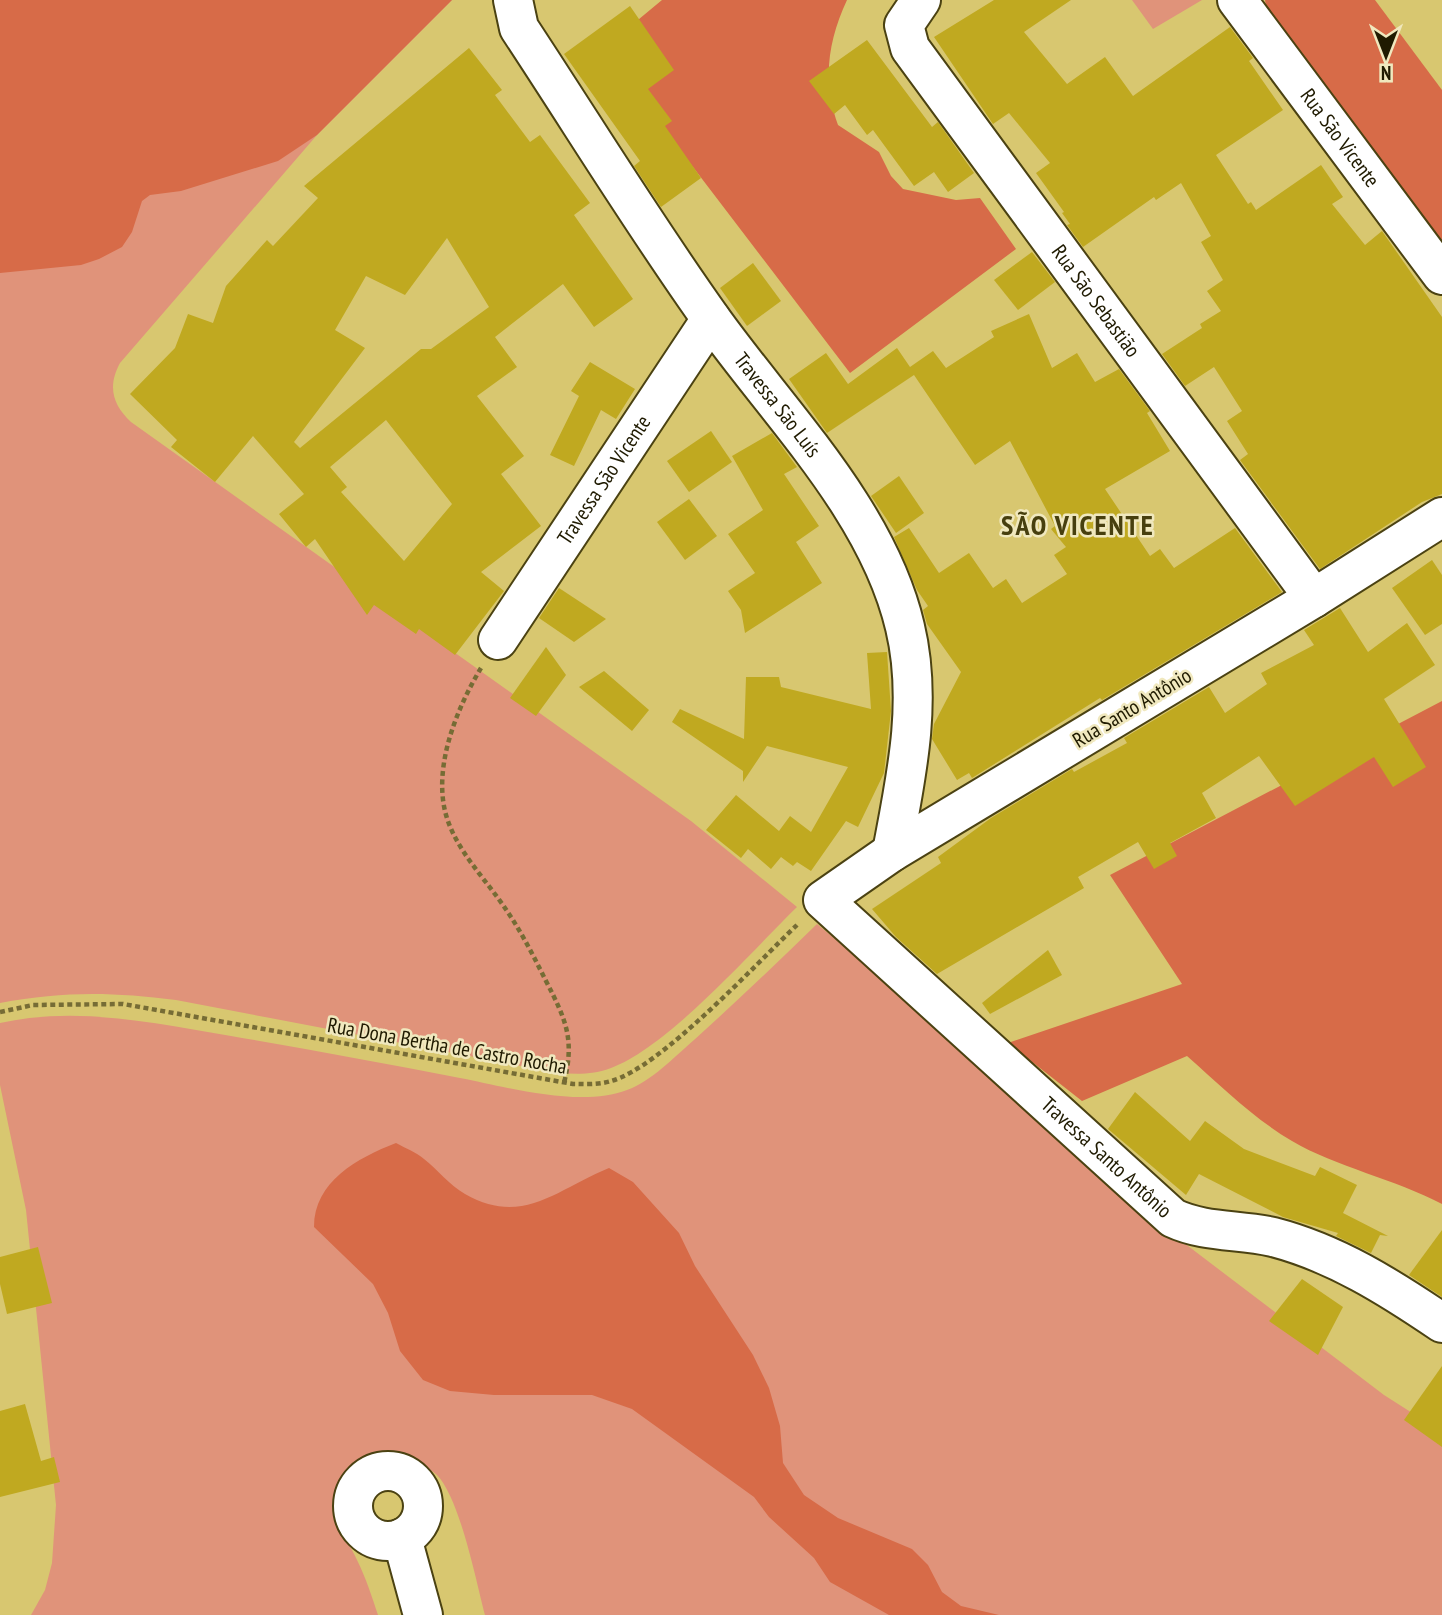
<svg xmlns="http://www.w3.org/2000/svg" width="1442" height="1615" font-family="'PT Sans Narrow',sans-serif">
<rect width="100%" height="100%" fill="#d8c770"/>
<g fill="#e0937a">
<path d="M 0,0 L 452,0 L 317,135 L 120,363 C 107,387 113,405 131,422 L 691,821 L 797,907 C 751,952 668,1047 611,1068 C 594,1075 576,1074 558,1073 L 176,1000 C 113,992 63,991 0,1003 Z"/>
<path d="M 1132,0 L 1202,0 L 1153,29 Z"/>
<path d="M 817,924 L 950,1033 L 1171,1233 L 1384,1395 L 1442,1432 L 1442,1615 L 485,1615 C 476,1581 460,1499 437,1475 C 427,1466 412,1460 399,1457 C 385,1455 370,1455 357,1463 C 341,1472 333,1488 334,1507 C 336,1528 349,1542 357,1560 C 366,1578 372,1597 378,1615 L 31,1615 L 45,1590 L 52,1563 L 56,1505 L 26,1210 L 0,1085 L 0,1023 C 77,1006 154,1023 231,1036 C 307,1049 383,1063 460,1078 C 507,1087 580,1108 627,1090 C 652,1081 674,1057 694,1040 C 736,1002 777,963 817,924 Z"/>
</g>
<g fill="#d76b48">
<path d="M 0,0 L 452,0 L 317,135 L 278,161 L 181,191 L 150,195 L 142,201 L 132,232 L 122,247 L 99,259 L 81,265 L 0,273 Z"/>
<path d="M 662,0 L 847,0 C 828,41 822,81 838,125 L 879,152 L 891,176 L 903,189 L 956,200 L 980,198 L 1016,249 L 850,373 L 603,49 Z"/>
<path d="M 1265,0 L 1375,0 L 1442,90 L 1442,261 L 1269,25 Z"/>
<path d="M 1442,701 L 1442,1204 C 1395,1179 1336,1167 1292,1141 C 1253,1118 1221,1086 1187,1056 L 1082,1101 L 1008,1043 L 1182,984 L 1110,875 Z"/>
<path d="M 396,1143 C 405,1148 416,1152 424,1159 C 438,1170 449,1185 465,1194 C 523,1227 557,1189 609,1168 L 633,1182 L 679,1233 L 695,1266 L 753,1355 L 769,1388 L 780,1426 L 783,1463 L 804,1495 L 838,1518 L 912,1549 L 928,1565 L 942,1592 L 961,1606 L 999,1615 L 889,1615 L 830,1582 L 814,1558 L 769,1517 L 754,1497 L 632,1409 L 592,1395 L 494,1395 L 450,1391 L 423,1380 L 400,1351 L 388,1313 L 373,1284 L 314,1227 C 314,1182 357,1158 396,1143 Z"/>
</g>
<g fill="#c0a920" fill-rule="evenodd">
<path d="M 994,0 L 1071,0 L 1024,32 L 1067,84 L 1105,57 L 1133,96 L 1230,27 L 1253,58 L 1249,61 L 1283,110 L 1216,155 L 1248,204 L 1251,202 L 1256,210 L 1321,165 L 1343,197 L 1332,204 L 1365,245 L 1382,231 L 1442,317 L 1442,494 L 1422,502 L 1320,569 L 1240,460 L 1248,454 L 1227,421 L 1242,411 L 1214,367 L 1185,386 L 1162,354 L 1202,328 L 1200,324 L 1221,311 L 1207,291 L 1223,280 L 1201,242 L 1211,236 L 1181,183 L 1156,200 L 1154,197 L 1083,247 L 1067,225 L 1070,224 L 1062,213 L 1064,212 L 1036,173 L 1050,163 L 1009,113 L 993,124 L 934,37 Z"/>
<path d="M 630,6 L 674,70 L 648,89 L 672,121 L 665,126 L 701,178 L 661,207 L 634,166 L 640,161 L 564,54 Z"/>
<path d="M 867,40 L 932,127 L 938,122 L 974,173 L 948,192 L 934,172 L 914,186 L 873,130 L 867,135 L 845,105 L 834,114 L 809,81 Z"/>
<path d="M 469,48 L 502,90 L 495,95 L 530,142 L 540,135 L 590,203 L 574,215 L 633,299 L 594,327 L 563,284 L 495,337 L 517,367 L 477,396 L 524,456 L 501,474 L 541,526 L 481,572 L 504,591 L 455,655 L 419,629 L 416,634 L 374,605 L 367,615 L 315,539 L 306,547 L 279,514 L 304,494 L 253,436 L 215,482 L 171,447 L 177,440 L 130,394 L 175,348 L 188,314 L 213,323 L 226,286 L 267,240 L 273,246 L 318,198 L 304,186 ZM 447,238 L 489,307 L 431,349 L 421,349 L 300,448 L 294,442 L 365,348 L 335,330 L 366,276 L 405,295 ZM 386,420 L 452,504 L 404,561 L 341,492 L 347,487 L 330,467 Z"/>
<path d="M 1032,252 L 1055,282 L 1018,310 L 994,280 Z"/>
<path d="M 753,263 L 781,301 L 747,326 L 720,288 Z"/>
<path d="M 1029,314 L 1052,368 L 1077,353 L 1095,382 L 1119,369 L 1150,411 L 1147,413 L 1170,451 L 1105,489 L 1150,556 L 1160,549 L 1174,568 L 1235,528 L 1282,592 L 1102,700 L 1100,698 L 972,778 L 969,773 L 957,780 L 932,739 L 934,724 L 961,672 L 927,624 L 923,610 L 928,606 L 917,590 L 894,537 L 909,528 L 939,573 L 969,553 L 993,588 L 1006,579 L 1022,603 L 1067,574 L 1054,555 L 1066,547 L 1051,529 L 1055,526 L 1010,441 L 975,465 L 914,375 L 827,433 L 789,379 L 826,353 L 848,384 L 897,348 L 910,367 L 933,351 L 946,368 L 994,337 L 991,331 Z"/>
<path d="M 590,362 L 635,389 L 616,419 L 601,410 L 574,466 L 550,455 L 579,396 L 571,391 Z"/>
<path d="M 711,431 L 732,462 L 689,492 L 667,461 Z"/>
<path d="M 772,433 L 797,467 L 784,474 L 819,526 L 796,542 L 822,583 L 745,633 L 741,610 L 728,591 L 755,573 L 728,534 L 763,510 L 732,456 Z"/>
<path d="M 899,476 L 924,513 L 896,533 L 871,496 Z"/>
<path d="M 689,499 L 717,536 L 685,560 L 657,522 Z"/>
<path d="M 1432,560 L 1442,575 L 1442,624 L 1425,635 L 1392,588 Z"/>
<path d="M 559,588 L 606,619 L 574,642 L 539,618 Z"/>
<path d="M 1340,608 L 1368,652 L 1407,623 L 1435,665 L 1384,699 L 1426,767 L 1393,787 L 1374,757 L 1295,806 L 1259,756 L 1202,793 L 1216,818 L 1170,843 L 1177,856 L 1154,869 L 1138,842 L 1078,877 L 1084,888 L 937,974 L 896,937 L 872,909 L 941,863 L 938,857 L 991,818 L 1072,769 L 1074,772 L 1127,743 L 1124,738 L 1209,687 L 1225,713 L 1267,684 L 1261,673 L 1314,645 L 1304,630 Z"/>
<path d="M 546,647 L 566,675 L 536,716 L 510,698 Z"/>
<path d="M 887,652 L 891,711 L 884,773 L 858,827 L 846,821 L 811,871 L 797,862 L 793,866 L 781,857 L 771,869 L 748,849 L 741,858 L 706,830 L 736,795 L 779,831 L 790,816 L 811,832 L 848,767 L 767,746 L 743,782 L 743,771 L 672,722 L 680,709 L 744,739 L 746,677 L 779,677 L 781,687 L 871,709 L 867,653 Z"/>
<path d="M 604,671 L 649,710 L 632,731 L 579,687 Z"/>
<path d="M 1048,950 L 1062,975 L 990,1014 L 982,1003 Z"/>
<path d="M 1135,1092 L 1190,1141 L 1205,1121 L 1244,1149 L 1315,1176 L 1320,1167 L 1357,1185 L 1343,1213 L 1388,1236 L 1380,1235 L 1371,1253 L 1336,1236 L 1338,1233 L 1283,1217 L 1199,1174 L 1186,1195 L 1108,1129 Z"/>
<path d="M 1442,1230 L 1442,1297 L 1409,1275 Z"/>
<path d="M 38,1247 L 52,1303 L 7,1314 L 0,1284 L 0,1257 Z"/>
<path d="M 1302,1279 L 1343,1307 L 1318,1355 L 1269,1321 Z"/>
<path d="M 1442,1366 L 1442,1447 L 1404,1420 Z"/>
<path d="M 25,1404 L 41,1461 L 54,1457 L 60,1482 L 0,1497 L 0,1411 Z"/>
</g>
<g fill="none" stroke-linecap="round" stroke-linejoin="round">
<defs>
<g id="street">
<path id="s1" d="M 513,0 L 519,28 C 583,125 644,225 712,320 C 780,415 878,511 905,627 C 923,702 906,778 892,852"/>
<path id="s2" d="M 921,0 L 904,25 L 910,48 L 1314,598"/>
<path id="s3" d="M 1237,0 L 1442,275"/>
<path id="s4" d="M 1442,517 L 1314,598 L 892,852 L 823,900 L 1173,1218 C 1205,1233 1239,1229 1273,1237 C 1335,1253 1389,1287 1442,1323"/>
<path id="s5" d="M 498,640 L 711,319"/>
<circle cx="388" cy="1506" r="35"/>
<path d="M 402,1538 L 423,1615"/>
</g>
</defs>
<use href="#street" stroke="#4b4212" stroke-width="42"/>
<g stroke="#766c35" stroke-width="4.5" stroke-dasharray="5 3.5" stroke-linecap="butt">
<path d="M 481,668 C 457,708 434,764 445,811 C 454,849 486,879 507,911 C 522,933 534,957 546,981 C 566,1020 575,1039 564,1083"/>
<path d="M 0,1012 L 33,1005 L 123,1004 L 573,1084 C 585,1084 598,1085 611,1081 C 660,1068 757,963 797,925"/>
</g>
<use href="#street" stroke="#fff" stroke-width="38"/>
</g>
<g text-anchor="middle" stroke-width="5" stroke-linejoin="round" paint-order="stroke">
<g font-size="21" fill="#1f1a00" stroke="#f0e8be">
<text dy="7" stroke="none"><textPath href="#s3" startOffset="172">Rua São Vicente</textPath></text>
<text dy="7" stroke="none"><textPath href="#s2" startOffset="368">Rua São Sebastião</textPath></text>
<text dy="7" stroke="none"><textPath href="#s1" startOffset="486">Travessa São Luís</textPath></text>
<text dy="7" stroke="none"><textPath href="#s5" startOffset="192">Travessa São Vicente</textPath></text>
<text transform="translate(1132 708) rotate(-31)" y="7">Rua Santo Antônio</text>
<text transform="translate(447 1046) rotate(10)" y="7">Rua Dona Bertha de Castro Rocha</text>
<text dy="7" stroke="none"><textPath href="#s4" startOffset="1111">Travessa Santo Antônio</textPath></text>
</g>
<g font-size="28" font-weight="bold" letter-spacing="2" fill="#473f0e" stroke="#f0e8be">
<text x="1078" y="535">SÃO VICENTE</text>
</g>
</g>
<g transform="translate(1386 56) rotate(180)" stroke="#f0e8be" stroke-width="5" paint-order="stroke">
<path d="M0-5L12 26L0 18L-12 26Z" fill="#1f1a00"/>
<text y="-10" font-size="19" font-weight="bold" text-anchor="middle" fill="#1f1a00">N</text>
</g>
</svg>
